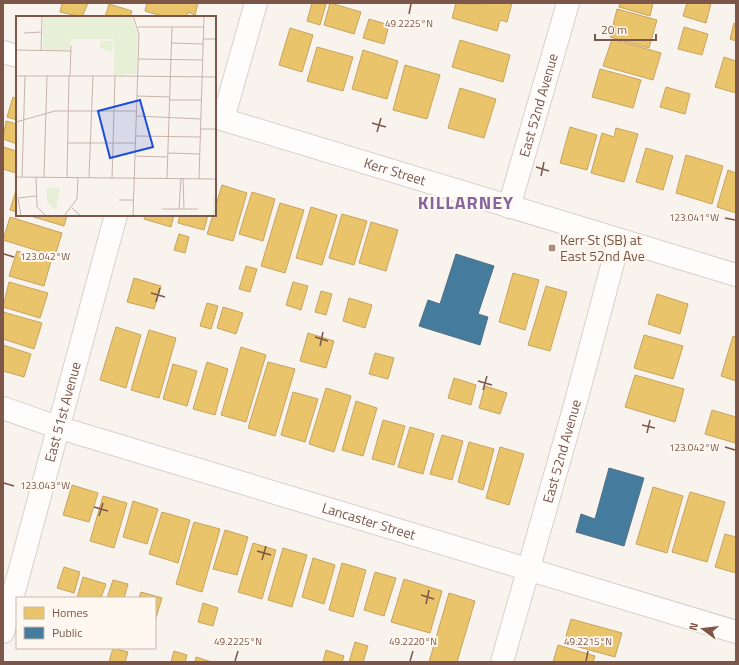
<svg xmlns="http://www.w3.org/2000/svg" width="739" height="665" font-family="'Titillium Web',sans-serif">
<rect width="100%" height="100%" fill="#f9f3ed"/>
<g fill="#e9c46a" stroke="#c8a360">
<path d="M 62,3 L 88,3 L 82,17 L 60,12 Z"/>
<path d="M 147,3 L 198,3 L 195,15 L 188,12 L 187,17 L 165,17 L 145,11 Z"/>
<path d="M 312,3 L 326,4 L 320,25 L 307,21 Z"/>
<path d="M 330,3 L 361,12 L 354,34 L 324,25 Z"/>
<path d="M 456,3 L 467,4 L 512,3 L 507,22 L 500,20 L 497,31 L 452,18 Z"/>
<path d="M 620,3 L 653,3 L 650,16 L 619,7 Z"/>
<path d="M 687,3 L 711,3 L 706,23 L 683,16 Z"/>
<path d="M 109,4 L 132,11 L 130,17 L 105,17 Z"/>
<path d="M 617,9 L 657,20 L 649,48 L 610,37 Z"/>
<path d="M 369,19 L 389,25 L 384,44 L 363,38 Z"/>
<path d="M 734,23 L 736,24 L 736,41 L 730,39 Z"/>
<path d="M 684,27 L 708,34 L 702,55 L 678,49 Z"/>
<path d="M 290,28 L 313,35 L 302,72 L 279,65 Z"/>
<path d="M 612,39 L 661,53 L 653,80 L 603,66 Z"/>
<path d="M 460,40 L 510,55 L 503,82 L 452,67 Z"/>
<path d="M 317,47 L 353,57 L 343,91 L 307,81 Z"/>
<path d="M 363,50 L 398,61 L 387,99 L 352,89 Z"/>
<path d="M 724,57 L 736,61 L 736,93 L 715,87 Z"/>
<path d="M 405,65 L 440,75 L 427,119 L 393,110 Z"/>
<path d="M 600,69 L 641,80 L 633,108 L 592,97 Z"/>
<path d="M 666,87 L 690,94 L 685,114 L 660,107 Z"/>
<path d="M 460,88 L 496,99 L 484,138 L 448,128 Z"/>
<path d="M 13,97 L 17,99 L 17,120 L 7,117 Z"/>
<path d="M 6,121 L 17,124 L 17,144 L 3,139 Z"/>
<path d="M 570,127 L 597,135 L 587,170 L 560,163 Z"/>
<path d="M 616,128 L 638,134 L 624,182 L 591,173 L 602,133 L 614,137 Z"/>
<path d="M 3,147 L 17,151 L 16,173 L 3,169 Z"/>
<path d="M 646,148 L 673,156 L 663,190 L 636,182 Z"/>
<path d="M 686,155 L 723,166 L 712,204 L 676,193 Z"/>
<path d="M 728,170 L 736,173 L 736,213 L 717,207 Z"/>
<path d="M 222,185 L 247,193 L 233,241 L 207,234 L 213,215 L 215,215 L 215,208 Z"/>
<path d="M 17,187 L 17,212 L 10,210 Z"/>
<path d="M 252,192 L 275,199 L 263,241 L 239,234 Z"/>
<path d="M 280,203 L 304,210 L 285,273 L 261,266 Z"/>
<path d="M 311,207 L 337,215 L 322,265 L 296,258 Z"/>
<path d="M 342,214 L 367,221 L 354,265 L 329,258 Z"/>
<path d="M 27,215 L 67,215 L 64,226 Z"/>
<path d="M 145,215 L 174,215 L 171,227 L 144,219 Z"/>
<path d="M 180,215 L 208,215 L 204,230 L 178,223 Z"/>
<path d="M 10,217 L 62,233 L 55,256 L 3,240 Z"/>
<path d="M 371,222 L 398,230 L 386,271 L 359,263 Z"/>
<path d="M 179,234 L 189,237 L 185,253 L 174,250 Z"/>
<path d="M 17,251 L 51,261 L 44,286 L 9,276 Z"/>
<path d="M 246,266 L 257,269 L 250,292 L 239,289 Z"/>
<path d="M 513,273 L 539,280 L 525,330 L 499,322 Z"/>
<path d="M 134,278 L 161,286 L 154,309 L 127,302 Z"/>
<path d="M 9,282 L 48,293 L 40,318 L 3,307 Z"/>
<path d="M 293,282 L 308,286 L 301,310 L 286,305 Z"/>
<path d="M 546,286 L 567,292 L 550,351 L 528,345 Z"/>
<path d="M 321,291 L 332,294 L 326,315 L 315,312 Z"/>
<path d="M 657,294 L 688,304 L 680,334 L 648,324 Z"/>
<path d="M 349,298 L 372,305 L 365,328 L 343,321 Z"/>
<path d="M 207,303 L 218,306 L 211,329 L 200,326 Z"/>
<path d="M 223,307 L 243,313 L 236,334 L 217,328 Z"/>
<path d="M 3,312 L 42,323 L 34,349 L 3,339 Z"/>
<path d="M 116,327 L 141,335 L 126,388 L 100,380 Z"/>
<path d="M 149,330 L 176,338 L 159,398 L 131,390 Z"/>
<path d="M 308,333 L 334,341 L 326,368 L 300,361 Z"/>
<path d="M 644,335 L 683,346 L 673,379 L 634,368 Z"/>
<path d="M 733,336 L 736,337 L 736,381 L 721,376 Z"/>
<path d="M 3,345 L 31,354 L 24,377 L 3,371 Z"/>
<path d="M 241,347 L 266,355 L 246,422 L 221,415 Z"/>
<path d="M 375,353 L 394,358 L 388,379 L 369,374 Z"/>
<path d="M 207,362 L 228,369 L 215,415 L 193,409 Z"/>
<path d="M 268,362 L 295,369 L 275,436 L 248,428 Z"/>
<path d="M 173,364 L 197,371 L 187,406 L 163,399 Z"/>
<path d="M 635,375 L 684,389 L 675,422 L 625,407 Z"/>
<path d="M 454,378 L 476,385 L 471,405 L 448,398 Z"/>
<path d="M 485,386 L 507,393 L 500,414 L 479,408 Z"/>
<path d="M 326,388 L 351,396 L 334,452 L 309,444 Z"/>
<path d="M 293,392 L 318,399 L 305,442 L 281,435 Z"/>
<path d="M 356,401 L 377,408 L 363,456 L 342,450 Z"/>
<path d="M 712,410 L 736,417 L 735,443 L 705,434 Z"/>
<path d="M 383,420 L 405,426 L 394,465 L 372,459 Z"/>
<path d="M 410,427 L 434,434 L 423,474 L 398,467 Z"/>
<path d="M 442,435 L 463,441 L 452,480 L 430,474 Z"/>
<path d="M 469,442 L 494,449 L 483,490 L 458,482 Z"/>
<path d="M 500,447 L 524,454 L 509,505 L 486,498 Z"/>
<path d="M 72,485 L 98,493 L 89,522 L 63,515 Z"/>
<path d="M 653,487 L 683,496 L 667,553 L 636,544 Z"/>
<path d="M 690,492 L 725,502 L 707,562 L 672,552 Z"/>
<path d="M 103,496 L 127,503 L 114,548 L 90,541 Z"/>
<path d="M 133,501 L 158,509 L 147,544 L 123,537 Z"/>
<path d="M 162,512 L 190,520 L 178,563 L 149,554 Z"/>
<path d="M 194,522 L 220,529 L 202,592 L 176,584 Z"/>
<path d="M 225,530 L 248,537 L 237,575 L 213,569 Z"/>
<path d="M 725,534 L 736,537 L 736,573 L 715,567 Z"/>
<path d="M 253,543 L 276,550 L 262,599 L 238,592 Z"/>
<path d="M 283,548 L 307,555 L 292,607 L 268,600 Z"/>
<path d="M 313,558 L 335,565 L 324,604 L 302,597 Z"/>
<path d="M 342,563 L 366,570 L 353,617 L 329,610 Z"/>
<path d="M 64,567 L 80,572 L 74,593 L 57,588 Z"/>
<path d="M 375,572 L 396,578 L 384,616 L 364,610 Z"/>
<path d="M 83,577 L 106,584 L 101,598 L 77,598 Z"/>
<path d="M 404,579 L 442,591 L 430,633 L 391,622 Z"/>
<path d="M 113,580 L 128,584 L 124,598 L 107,598 Z"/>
<path d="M 141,592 L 162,598 L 155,621 L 155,598 L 139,598 Z"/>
<path d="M 449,593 L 475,601 L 457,662 L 429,662 Z"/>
<path d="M 203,603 L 218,608 L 213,626 L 198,622 Z"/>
<path d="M 571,619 L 622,633 L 615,657 L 564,643 Z"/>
<path d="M 355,642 L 368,646 L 363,662 L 349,662 Z"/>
<path d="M 558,645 L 595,656 L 593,662 L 553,662 Z"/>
<path d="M 113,648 L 128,652 L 125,662 L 109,662 Z"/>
<path d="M 326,650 L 344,656 L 342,662 L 323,662 Z"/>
<path d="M 174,651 L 187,655 L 185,662 L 171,662 Z"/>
<path d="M 196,657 L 212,662 L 195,662 Z"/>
</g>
<g fill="#457b9d" stroke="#557084">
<path d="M 456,254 L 494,266 L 478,314 L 488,317 L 480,345 L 419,326 L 428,300 L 440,304 Z"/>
<path d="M 609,468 L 644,478 L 624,546 L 576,532 L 581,514 L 595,519 Z"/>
</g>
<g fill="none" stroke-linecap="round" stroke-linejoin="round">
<defs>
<g id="minor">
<path d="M 3,52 L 17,56"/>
<path id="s1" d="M 215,117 L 736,275"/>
<path d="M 223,119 L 256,3"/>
<path id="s2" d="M 509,207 L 568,3"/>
<path id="s3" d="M 3,408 L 57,427 L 736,632"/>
<path id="s4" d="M 3,632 L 116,215"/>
<path id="s5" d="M 502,662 L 575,405 L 619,240"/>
</g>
</defs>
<use href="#minor" stroke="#d8cfca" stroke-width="24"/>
<use href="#minor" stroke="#fefdfc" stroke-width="22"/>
</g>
<path fill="none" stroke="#7b5649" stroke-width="1.5" d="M 409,14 L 411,4M 372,123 L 386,127M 377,132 L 381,118M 536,167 L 549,171M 541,176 L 544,162M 725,218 L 735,220M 4,254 L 14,257M 151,293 L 165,297M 156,302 L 160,288M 315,337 L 328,341M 320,346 L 323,332M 478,381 L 492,385M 483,390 L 487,376M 642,425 L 655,428M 647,433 L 650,420M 725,447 L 735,450M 4,483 L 14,486M 94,507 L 108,511M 99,516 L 103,503M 257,551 L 271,555M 262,560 L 266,546M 421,595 L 434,599M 426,604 L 429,590M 235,661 L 238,651M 410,661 L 413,651M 586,661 L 588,651"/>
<rect fill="#a78d82" stroke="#fff8f0" stroke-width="1.5" x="548" y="244" width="8" height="8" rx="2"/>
<g text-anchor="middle" stroke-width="4" stroke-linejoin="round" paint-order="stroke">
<g font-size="14" fill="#7b5649" stroke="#fff8f0">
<text dy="5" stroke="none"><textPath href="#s2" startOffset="106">East 52nd Avenue</textPath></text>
<text dy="5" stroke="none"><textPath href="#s1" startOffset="188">Kerr Street</textPath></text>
<text dy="5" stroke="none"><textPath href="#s4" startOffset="228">East 51st Avenue</textPath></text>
<text dy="5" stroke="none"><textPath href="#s5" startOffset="219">East 52nd Avenue</textPath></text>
<text dy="5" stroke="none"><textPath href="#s3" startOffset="383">Lancaster Street</textPath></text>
</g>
<g font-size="14" fill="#7b5649" stroke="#fff8f0" text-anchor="start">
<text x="560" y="245">Kerr St (SB) at<tspan x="560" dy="16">East 52nd Ave</tspan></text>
</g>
<g font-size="18" font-weight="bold" letter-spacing="1" fill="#85659f" stroke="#fff8f0">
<text x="466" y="209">KILLARNEY</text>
</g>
</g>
<g transform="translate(16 16)">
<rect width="200" height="200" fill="#f9f3ed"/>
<path d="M 27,0 L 115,0 L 122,18 L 120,58 L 98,59 L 98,23 L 55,23 L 53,34 L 27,34 ZM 84,25 L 97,25 L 96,36 L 84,32 ZM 30,172 L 44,172 L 40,194 L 31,186 ZM 197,178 L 200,178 L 200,200 L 184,200 L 197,198 Z" fill="#e7f0d6"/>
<path fill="none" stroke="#c7b4ab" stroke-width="1" d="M 117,0 L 123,18 L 117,200M 122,11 L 188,11M 8,17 L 26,16M 187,23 L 200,23M 155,27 L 187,28M 0,34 L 55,35M 25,35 L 26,0M 122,43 L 187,44M 0,60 L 106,60M 54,60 L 55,30M 105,60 L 200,61M 121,80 L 154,81M 153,84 L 186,84M 120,100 L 185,103M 0,106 L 39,95 L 121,95M 185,113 L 200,113M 120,120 L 185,121M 52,127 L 119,127M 152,137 L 184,138M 119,140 L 151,141M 0,161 L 200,163M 6,161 L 9,60M 20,161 L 21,191 L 30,200M 28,161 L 31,60M 51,161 L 53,60M 73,161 L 77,60M 96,162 L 99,60M 151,162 L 156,11M 167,162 L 168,193M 183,163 L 188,0M 103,184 L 117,184M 56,192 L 65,200M 146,193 L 182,193M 163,193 L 165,162M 5,200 L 2,182 L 20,180M 48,200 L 61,183 L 62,161"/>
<path fill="#1d4ed8" fill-opacity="0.15" stroke="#1d4ed8" stroke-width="2" d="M 124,84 L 137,131 L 94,142 L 82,95 Z"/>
<rect width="200" height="200" fill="none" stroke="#7b5649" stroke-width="2"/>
</g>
<g font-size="10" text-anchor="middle" fill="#7b5649" stroke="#fff8f0" stroke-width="4" stroke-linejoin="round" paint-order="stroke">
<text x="409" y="27">49.2225°N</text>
<text x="694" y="221">123.041°W</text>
<text x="45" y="260">123.042°W</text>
<text x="694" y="451">123.042°W</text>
<text x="45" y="489">123.043°W</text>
<text x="238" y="645">49.2225°N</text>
<text x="413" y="645">49.2220°N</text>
<text x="588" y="645">49.2215°N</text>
</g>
<rect width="739" height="665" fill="none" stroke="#7b5649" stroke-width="8"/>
<rect x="16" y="597" width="140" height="52" fill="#fff8f0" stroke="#cab7ad"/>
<rect x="24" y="607" width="20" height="12" fill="#e9c46a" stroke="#cab7ad"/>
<text x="52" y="617" font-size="12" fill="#7b5649">Homes</text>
<rect x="24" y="627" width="20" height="12" fill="#457b9d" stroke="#cab7ad"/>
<text x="52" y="637" font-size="12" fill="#7b5649">Public</text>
<g transform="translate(703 629) rotate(285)" stroke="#fff8f0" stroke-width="3" paint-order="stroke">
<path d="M0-3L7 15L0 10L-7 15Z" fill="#7b5649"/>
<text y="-6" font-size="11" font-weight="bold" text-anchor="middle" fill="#7b5649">N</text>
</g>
<path d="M595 34v6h61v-6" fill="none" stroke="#7b5649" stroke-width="2"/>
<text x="601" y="34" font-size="12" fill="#7b5649" stroke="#fff8f0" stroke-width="3" paint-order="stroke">20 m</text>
</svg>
